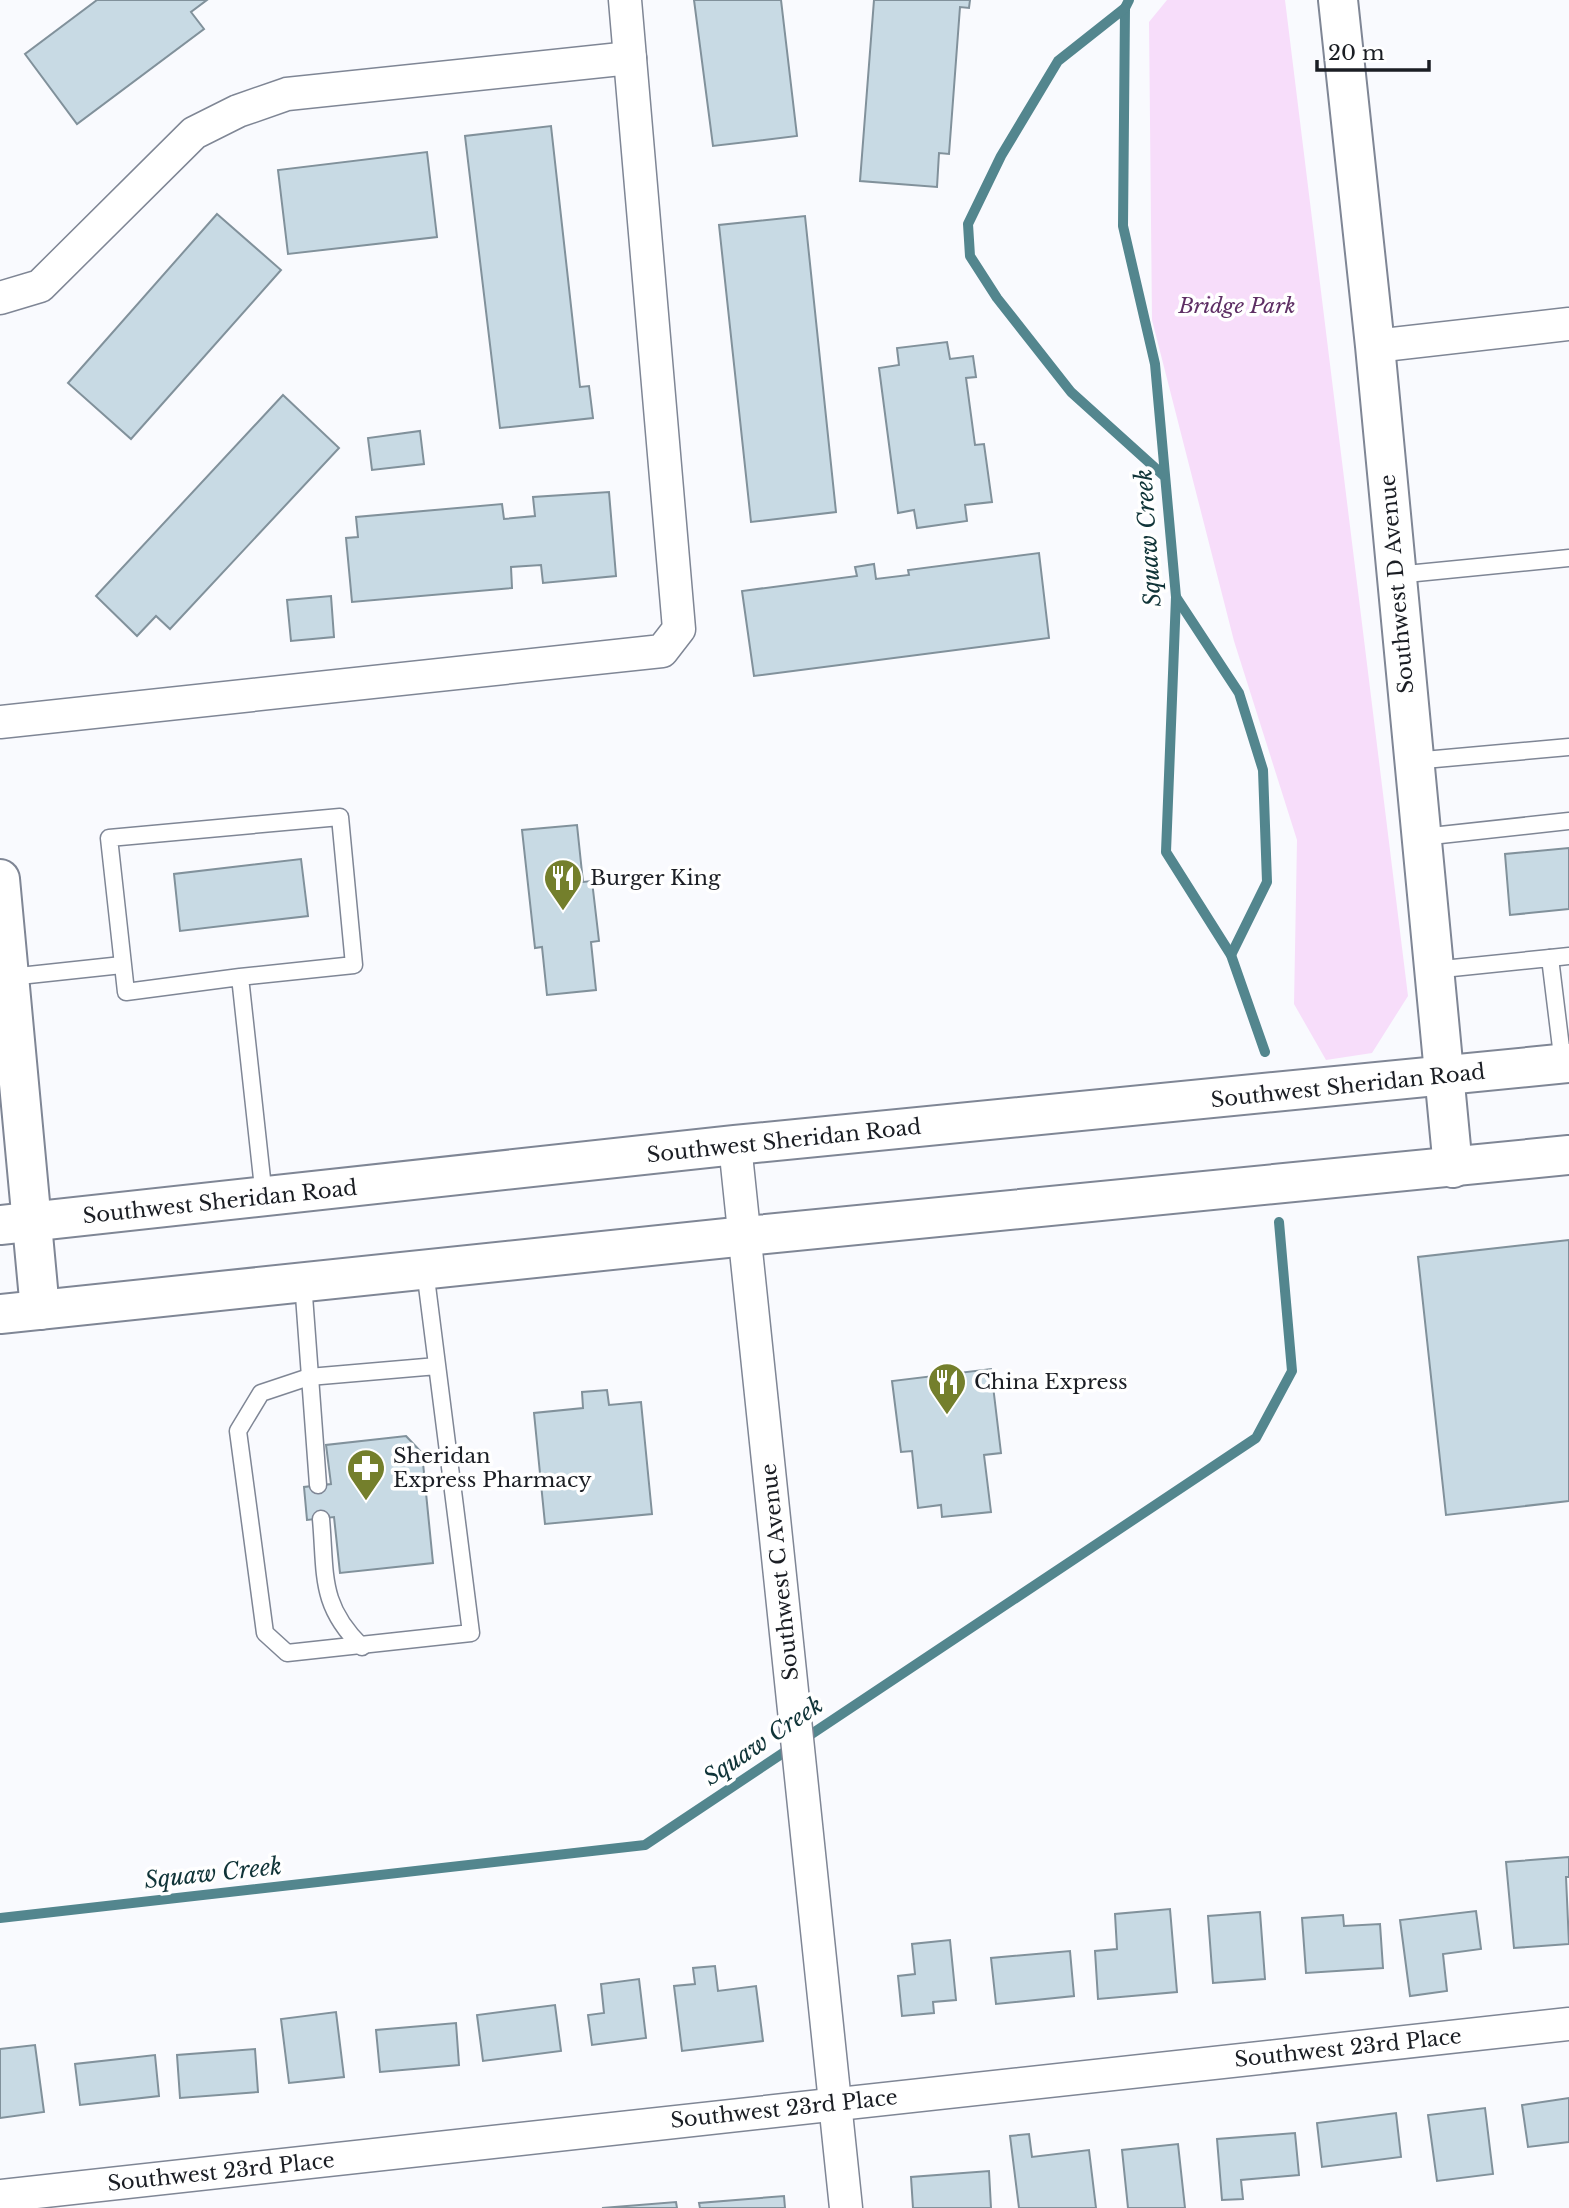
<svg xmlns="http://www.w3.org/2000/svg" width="1569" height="2208" font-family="'Libre Baskerville',serif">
<rect width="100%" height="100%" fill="#f9fafe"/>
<path fill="#f7ddfa" d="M 1167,0 L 1285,0 L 1408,996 L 1372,1053 L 1326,1060 L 1294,1004 L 1297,840 L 1234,641 L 1152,320 L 1149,22 Z"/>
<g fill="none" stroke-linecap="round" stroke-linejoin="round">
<g stroke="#53868e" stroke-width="10">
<path d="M 1129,0 L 1125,8 L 1123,226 L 1155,364 L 1176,597 L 1166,852 L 1231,955 L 1265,1052"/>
<path d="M 1125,8 L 1058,61 L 1001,156 L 968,224 L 970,256 L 997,298 L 1071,392 L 1163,475"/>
<path d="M 1176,597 L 1239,693 L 1263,770 L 1267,882 L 1231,955"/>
<path d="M 0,1918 L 645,1845 L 1256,1438 L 1292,1371 L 1279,1222"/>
</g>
</g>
<g fill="#c8dae4" stroke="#81919b" stroke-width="2">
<path d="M 97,0 L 207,0 L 191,12 L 204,29 L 77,124 L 25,54 Z"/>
<path d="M 694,0 L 781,0 L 797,136 L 713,146 Z"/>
<path d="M 874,0 L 970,0 L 969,8 L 960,7 L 949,154 L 939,153 L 937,187 L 860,181 Z"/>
<path d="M 551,126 L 580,387 L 589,386 L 593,418 L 500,428 L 465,136 Z"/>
<path d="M 427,152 L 437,237 L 288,254 L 278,170 Z"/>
<path d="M 217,214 L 281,270 L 131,439 L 68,383 Z"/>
<path d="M 805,216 L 836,512 L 751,522 L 719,225 Z"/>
<path d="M 947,342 L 950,359 L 973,356 L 976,377 L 966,378 L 975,445 L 984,444 L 992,502 L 965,505 L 967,521 L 917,528 L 914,510 L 898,513 L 879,368 L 899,365 L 897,348 Z"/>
<path d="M 283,395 L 339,448 L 170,629 L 156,616 L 137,636 L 96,596 Z"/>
<path d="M 420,431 L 424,464 L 372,470 L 368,438 Z"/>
<path d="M 609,492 L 616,576 L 543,583 L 541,565 L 511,567 L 512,588 L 352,602 L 346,538 L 358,537 L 356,517 L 502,504 L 504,519 L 535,516 L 533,497 Z"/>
<path d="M 1039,553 L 1049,638 L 754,676 L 742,591 L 857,576 L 855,567 L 874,564 L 876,579 L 909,575 L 908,570 Z"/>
<path d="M 331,596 L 334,637 L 291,641 L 287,600 Z"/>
<path d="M 577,825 L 583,882 L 592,881 L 599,941 L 591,942 L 596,990 L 547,995 L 542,947 L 535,948 L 522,830 Z"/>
<path d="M 1569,848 L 1569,909 L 1510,915 L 1505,854 Z"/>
<path d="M 301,859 L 308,916 L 180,931 L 174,874 Z"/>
<path d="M 1569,1240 L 1569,1501 L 1446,1515 L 1418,1257 Z"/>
<path d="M 991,1369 L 1001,1453 L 984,1455 L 991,1512 L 942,1517 L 941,1505 L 918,1508 L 912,1451 L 901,1452 L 892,1381 Z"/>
<path d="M 607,1390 L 609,1405 L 641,1402 L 652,1514 L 545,1524 L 534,1413 L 583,1408 L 582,1392 Z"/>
<path d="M 406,1436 L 422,1453 L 433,1563 L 340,1573 L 334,1517 L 307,1520 L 304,1487 L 331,1484 L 326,1445 Z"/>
<path d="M 1569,1857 L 1569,1877 L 1566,1877 L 1569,1944 L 1514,1948 L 1506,1862 Z"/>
<path d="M 1170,1909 L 1177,1992 L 1098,1999 L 1095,1951 L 1117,1949 L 1115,1914 Z"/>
<path d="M 1476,1911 L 1481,1949 L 1443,1954 L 1447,1991 L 1410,1996 L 1400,1920 Z"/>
<path d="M 1260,1912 L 1265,1979 L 1213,1983 L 1208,1916 Z"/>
<path d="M 1343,1915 L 1344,1926 L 1380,1924 L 1383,1968 L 1306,1973 L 1302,1918 Z"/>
<path d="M 950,1940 L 956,2000 L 933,2002 L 934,2013 L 902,2016 L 898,1976 L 915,1974 L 912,1944 Z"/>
<path d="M 1070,1951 L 1074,1996 L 996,2004 L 991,1958 Z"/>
<path d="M 715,1966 L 718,1991 L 756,1986 L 763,2041 L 682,2051 L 674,1986 L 695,1984 L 693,1968 Z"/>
<path d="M 639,1979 L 646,2038 L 592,2045 L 588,2015 L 604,2013 L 601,1984 Z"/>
<path d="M 555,2005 L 561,2051 L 483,2061 L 477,2015 Z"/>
<path d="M 336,2012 L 344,2077 L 289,2083 L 281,2019 Z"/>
<path d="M 456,2023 L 459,2065 L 380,2072 L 376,2030 Z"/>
<path d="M 35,2045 L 44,2112 L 0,2118 L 0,2049 Z"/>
<path d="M 255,2049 L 258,2092 L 180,2098 L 177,2055 Z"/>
<path d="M 155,2055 L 159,2096 L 80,2105 L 75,2064 Z"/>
<path d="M 1569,2098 L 1569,2142 L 1528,2147 L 1522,2105 Z"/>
<path d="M 1485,2108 L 1493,2174 L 1437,2181 L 1428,2115 Z"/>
<path d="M 1396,2113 L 1401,2157 L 1322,2167 L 1317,2123 Z"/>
<path d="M 1295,2133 L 1299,2175 L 1241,2180 L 1243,2199 L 1222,2200 L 1217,2139 Z"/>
<path d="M 1029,2134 L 1032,2157 L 1089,2150 L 1096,2208 L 1019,2208 L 1010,2136 Z"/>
<path d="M 1178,2144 L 1185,2208 L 1128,2208 L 1122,2150 Z"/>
<path d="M 989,2171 L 991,2208 L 913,2208 L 911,2177 Z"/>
<path d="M 784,2196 L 785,2208 L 700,2208 L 699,2203 Z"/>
<path d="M 676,2202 L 677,2208 L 602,2208 Z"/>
</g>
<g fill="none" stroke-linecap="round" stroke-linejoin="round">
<defs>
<g id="lane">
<path d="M 1396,575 L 1569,558"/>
<path d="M 1413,761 L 1569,747"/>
<path d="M 1422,837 L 1569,821"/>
<path d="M 1550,958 L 1569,956"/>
<path d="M 1433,970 L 1550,958 L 1563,1064"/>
<path d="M 10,977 L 122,965"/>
<path d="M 240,977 L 354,965 L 340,817 L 109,838 L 126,992 L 240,977 L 264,1197"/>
<path d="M 425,1270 L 471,1633 L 287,1653 L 265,1633 L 238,1431 L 261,1393 L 309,1377 L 437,1366"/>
<path d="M 303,1282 L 318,1485"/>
<path d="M 321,1519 C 326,1575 319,1605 362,1647"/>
</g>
<g id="street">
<path d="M 0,298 L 40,286 L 194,133 L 238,111 L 287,94 L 630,58"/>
<path d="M 1375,346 L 1569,324"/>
<path d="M 0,722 L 662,651 L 679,629 L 625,0"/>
<path d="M 735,1145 L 846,2208"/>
<path d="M 0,2196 L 1569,2024"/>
</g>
<g id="secondary">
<path d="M 1338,0 L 1375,346 L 1453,1168"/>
<path d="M 0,879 L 40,1310"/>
</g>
<g id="primary">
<path d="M 0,1225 L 735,1145 L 1569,1063"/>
<path d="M 0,1314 L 746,1236 L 1569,1155"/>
</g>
</defs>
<use href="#lane" stroke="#7f8695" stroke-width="19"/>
<use href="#street" stroke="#7f8695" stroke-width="35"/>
<use href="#secondary" stroke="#7f8695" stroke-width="42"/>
<use href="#primary" stroke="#7f8695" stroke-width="42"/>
<use href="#lane" stroke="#fff" stroke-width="16"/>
<use href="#street" stroke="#fff" stroke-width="32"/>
<use href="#secondary" stroke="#fff" stroke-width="38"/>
<use href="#primary" stroke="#fff" stroke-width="38"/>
</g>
<defs>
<symbol id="restaurant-pin" viewBox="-11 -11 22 30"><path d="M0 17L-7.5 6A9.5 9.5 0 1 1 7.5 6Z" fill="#747f2c" stroke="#fff"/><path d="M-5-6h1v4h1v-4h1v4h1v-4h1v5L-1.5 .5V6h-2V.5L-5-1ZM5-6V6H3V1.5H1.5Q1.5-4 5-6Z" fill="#fff"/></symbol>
<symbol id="pharmacy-pin" viewBox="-11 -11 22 30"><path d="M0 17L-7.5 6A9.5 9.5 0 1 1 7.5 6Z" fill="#747f2c" stroke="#fff"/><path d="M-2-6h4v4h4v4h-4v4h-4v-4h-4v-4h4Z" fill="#fff"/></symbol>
</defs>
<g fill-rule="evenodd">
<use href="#restaurant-pin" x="541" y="856" width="44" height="60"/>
<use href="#restaurant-pin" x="925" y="1360" width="44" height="60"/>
<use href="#pharmacy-pin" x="344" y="1446" width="44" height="60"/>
</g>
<g text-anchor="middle" stroke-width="7" stroke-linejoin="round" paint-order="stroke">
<g font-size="21" font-style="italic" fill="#5e2f64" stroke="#fff">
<text x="1237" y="313">Bridge Park</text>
</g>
<g font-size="21" fill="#1b1e24" stroke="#fff">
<text transform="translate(1397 584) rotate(-95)" y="7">Southwest D Avenue</text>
<text transform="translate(1348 1086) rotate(-6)" y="7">Southwest Sheridan Road</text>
<text transform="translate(784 1141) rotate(-6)" y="7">Southwest Sheridan Road</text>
<text transform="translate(220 1202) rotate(-6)" y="7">Southwest Sheridan Road</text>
<text transform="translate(780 1572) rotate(-96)" y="7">Southwest C Avenue</text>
<text transform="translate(1348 2048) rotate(-6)" y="7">Southwest 23rd Place</text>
<text transform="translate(784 2109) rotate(-6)" y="7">Southwest 23rd Place</text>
<text transform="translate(221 2172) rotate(-6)" y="7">Southwest 23rd Place</text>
</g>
<g font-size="21" fill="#1b1e24" stroke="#fff" text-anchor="start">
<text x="590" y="885">Burger King</text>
<text x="974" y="1389">China Express</text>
<text x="393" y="1463">Sheridan<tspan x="393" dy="24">Express Pharmacy</tspan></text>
</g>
<g font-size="23" font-style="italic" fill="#103438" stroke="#fff">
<text transform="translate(1148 538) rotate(-94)" y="8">Squaw Creek</text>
<text transform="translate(763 1741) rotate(-34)" y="8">Squaw Creek</text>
<text transform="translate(213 1873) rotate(-6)" y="8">Squaw Creek</text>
</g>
</g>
<path d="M1317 60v10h112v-10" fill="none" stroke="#1b1e24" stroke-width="3.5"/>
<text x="1328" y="60" font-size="21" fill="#1b1e24" stroke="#ffffff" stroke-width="5" paint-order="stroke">20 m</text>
</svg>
